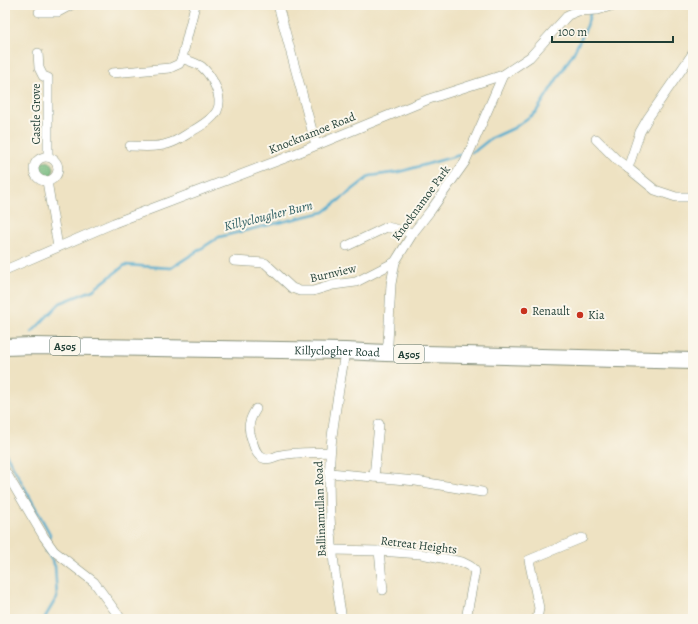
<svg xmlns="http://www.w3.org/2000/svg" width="698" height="624" font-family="Alegreya,serif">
<rect width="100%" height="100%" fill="#fbf7ec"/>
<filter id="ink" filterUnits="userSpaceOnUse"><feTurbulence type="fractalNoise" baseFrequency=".025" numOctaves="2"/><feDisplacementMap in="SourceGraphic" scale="8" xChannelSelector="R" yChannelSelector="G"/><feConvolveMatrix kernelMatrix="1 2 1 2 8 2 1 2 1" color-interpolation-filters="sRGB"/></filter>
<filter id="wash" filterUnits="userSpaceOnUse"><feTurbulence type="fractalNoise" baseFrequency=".012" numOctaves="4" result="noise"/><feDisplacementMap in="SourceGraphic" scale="16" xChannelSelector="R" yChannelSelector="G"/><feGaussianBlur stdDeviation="0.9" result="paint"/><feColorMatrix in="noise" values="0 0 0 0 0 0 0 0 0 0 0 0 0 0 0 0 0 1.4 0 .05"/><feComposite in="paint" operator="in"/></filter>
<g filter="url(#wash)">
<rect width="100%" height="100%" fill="#eee2c2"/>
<circle fill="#74b97e" stroke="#4a7b59" cx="46" cy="169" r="8"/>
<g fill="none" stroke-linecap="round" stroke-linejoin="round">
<g stroke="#52accf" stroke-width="2.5">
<path d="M 472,152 L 475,151 L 490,139 L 514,128 L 536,112 L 574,52 L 587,26 L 592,5"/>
<path d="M 32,332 L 60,303 L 93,290 L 125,265 L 171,268 L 219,237 L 324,212 L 370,176 L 399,172 L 467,153"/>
<path d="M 5,373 L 6,370"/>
<path d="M 5,452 L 50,534 L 49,538"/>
<path d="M 44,619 L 57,597 L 55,566 L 46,550 L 47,545"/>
</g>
</g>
</g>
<g filter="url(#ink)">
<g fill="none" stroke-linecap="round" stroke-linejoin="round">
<defs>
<g id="street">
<path d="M 278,5 L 316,145"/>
<path d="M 39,12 L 58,12 L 71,5"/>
<path d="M 38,53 L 39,68 L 43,76 L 48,78 L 48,157"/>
<path d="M 693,53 L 648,118 L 640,132 L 628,168 L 655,190 L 676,197 L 693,197"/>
<path d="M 112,73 L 170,68 L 179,64 L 182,58 L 195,5"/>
<path d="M 596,139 L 617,160 L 628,168"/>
<path d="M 130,146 C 143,146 155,148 167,144 C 177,142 185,135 194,130 C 202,125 212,120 217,111 C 224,98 212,76 202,67 C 197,63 188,61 182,58"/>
<circle cx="46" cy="169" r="12"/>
<path d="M 47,181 L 58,247"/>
<path d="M 347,246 L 387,227 L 413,233"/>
<path d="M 234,261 L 265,263 L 292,288 L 300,291 L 313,291 L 333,285 L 356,282 L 395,262"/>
<path d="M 5,270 L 114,223 L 285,158 L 429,99 L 503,75 L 530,57 L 568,15 L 578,11 L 598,10 L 614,5"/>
<path d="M 386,353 L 388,343 L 391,284 L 395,262 L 413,233 L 431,210 L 465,162 L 503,75"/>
<path d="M 256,409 C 249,420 247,427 252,440 C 254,447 256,455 263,458 C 270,461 274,456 281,455 C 297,452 314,453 330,452"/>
<path d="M 5,471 L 44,537 L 54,551 L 94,582 L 121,619"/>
<path d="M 330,473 L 416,481 L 482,492"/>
<path d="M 374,477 L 379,424"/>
<path d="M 333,550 L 379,551 L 421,554 L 462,562 L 470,566 L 475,571 L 466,619"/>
<path d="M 379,551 L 383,590"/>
<path d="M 342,619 C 333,567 327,512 330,459 C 332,423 340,387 345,351"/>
<path d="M 537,619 L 539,608 L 529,560 L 582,538"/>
</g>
<g id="highway">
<path id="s1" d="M 5,347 L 34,346 L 345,351 L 386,353 L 693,361"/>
</g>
</defs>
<use href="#street" stroke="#86907b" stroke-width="10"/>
<use href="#highway" stroke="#86907b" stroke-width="18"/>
<use href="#street" stroke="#fff" stroke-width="9"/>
<use href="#highway" stroke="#fff" stroke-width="16"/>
</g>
</g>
<g fill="#c8321e" stroke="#fbf7ec" stroke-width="1.5">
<circle cx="524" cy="311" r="4"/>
<circle cx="580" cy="315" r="4"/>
</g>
<g text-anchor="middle" stroke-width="4" stroke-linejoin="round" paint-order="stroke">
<g fill="#fbf7ec" stroke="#61756b" stroke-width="1">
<rect x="50" y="337" width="30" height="18" rx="3"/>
<rect x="394" y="345" width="30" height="18" rx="3"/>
</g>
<g font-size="11" font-weight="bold" fill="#1f3d34">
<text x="65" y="350">A505</text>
<text x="409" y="358">A505</text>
</g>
<g font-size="12" fill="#1f3d34" stroke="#fbf7ec">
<text transform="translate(36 114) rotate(-90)" y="4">Castle Grove</text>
<text transform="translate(312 133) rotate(-22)" y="4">Knocknamoe Road</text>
<text transform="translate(421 203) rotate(-54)" y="4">Knocknamoe Park</text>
<text transform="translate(333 273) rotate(-13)" y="4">Burnview</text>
<text dy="4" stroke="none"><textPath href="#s1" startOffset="332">Killyclogher Road</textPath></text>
<text transform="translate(320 509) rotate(-92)" y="4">Ballinamullan Road</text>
<text transform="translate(419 545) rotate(7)" y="4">Retreat Heights</text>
</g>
<g font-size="12" fill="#1f3d34" stroke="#fbf7ec" text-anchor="start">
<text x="532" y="315">Renault</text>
<text x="588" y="319">Kia</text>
</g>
<g font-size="13" font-style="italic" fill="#2e5e62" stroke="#fbf7ec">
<text transform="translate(268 215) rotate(-14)" y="5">Killyclougher Burn</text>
</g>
</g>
<rect width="698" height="624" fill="none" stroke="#fbf7ec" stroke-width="20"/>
<path d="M552 36v6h121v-6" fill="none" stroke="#1f3d34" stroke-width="2"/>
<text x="558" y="36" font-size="12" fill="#1f3d34" stroke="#fbf7ec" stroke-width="3" paint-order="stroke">100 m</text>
</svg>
